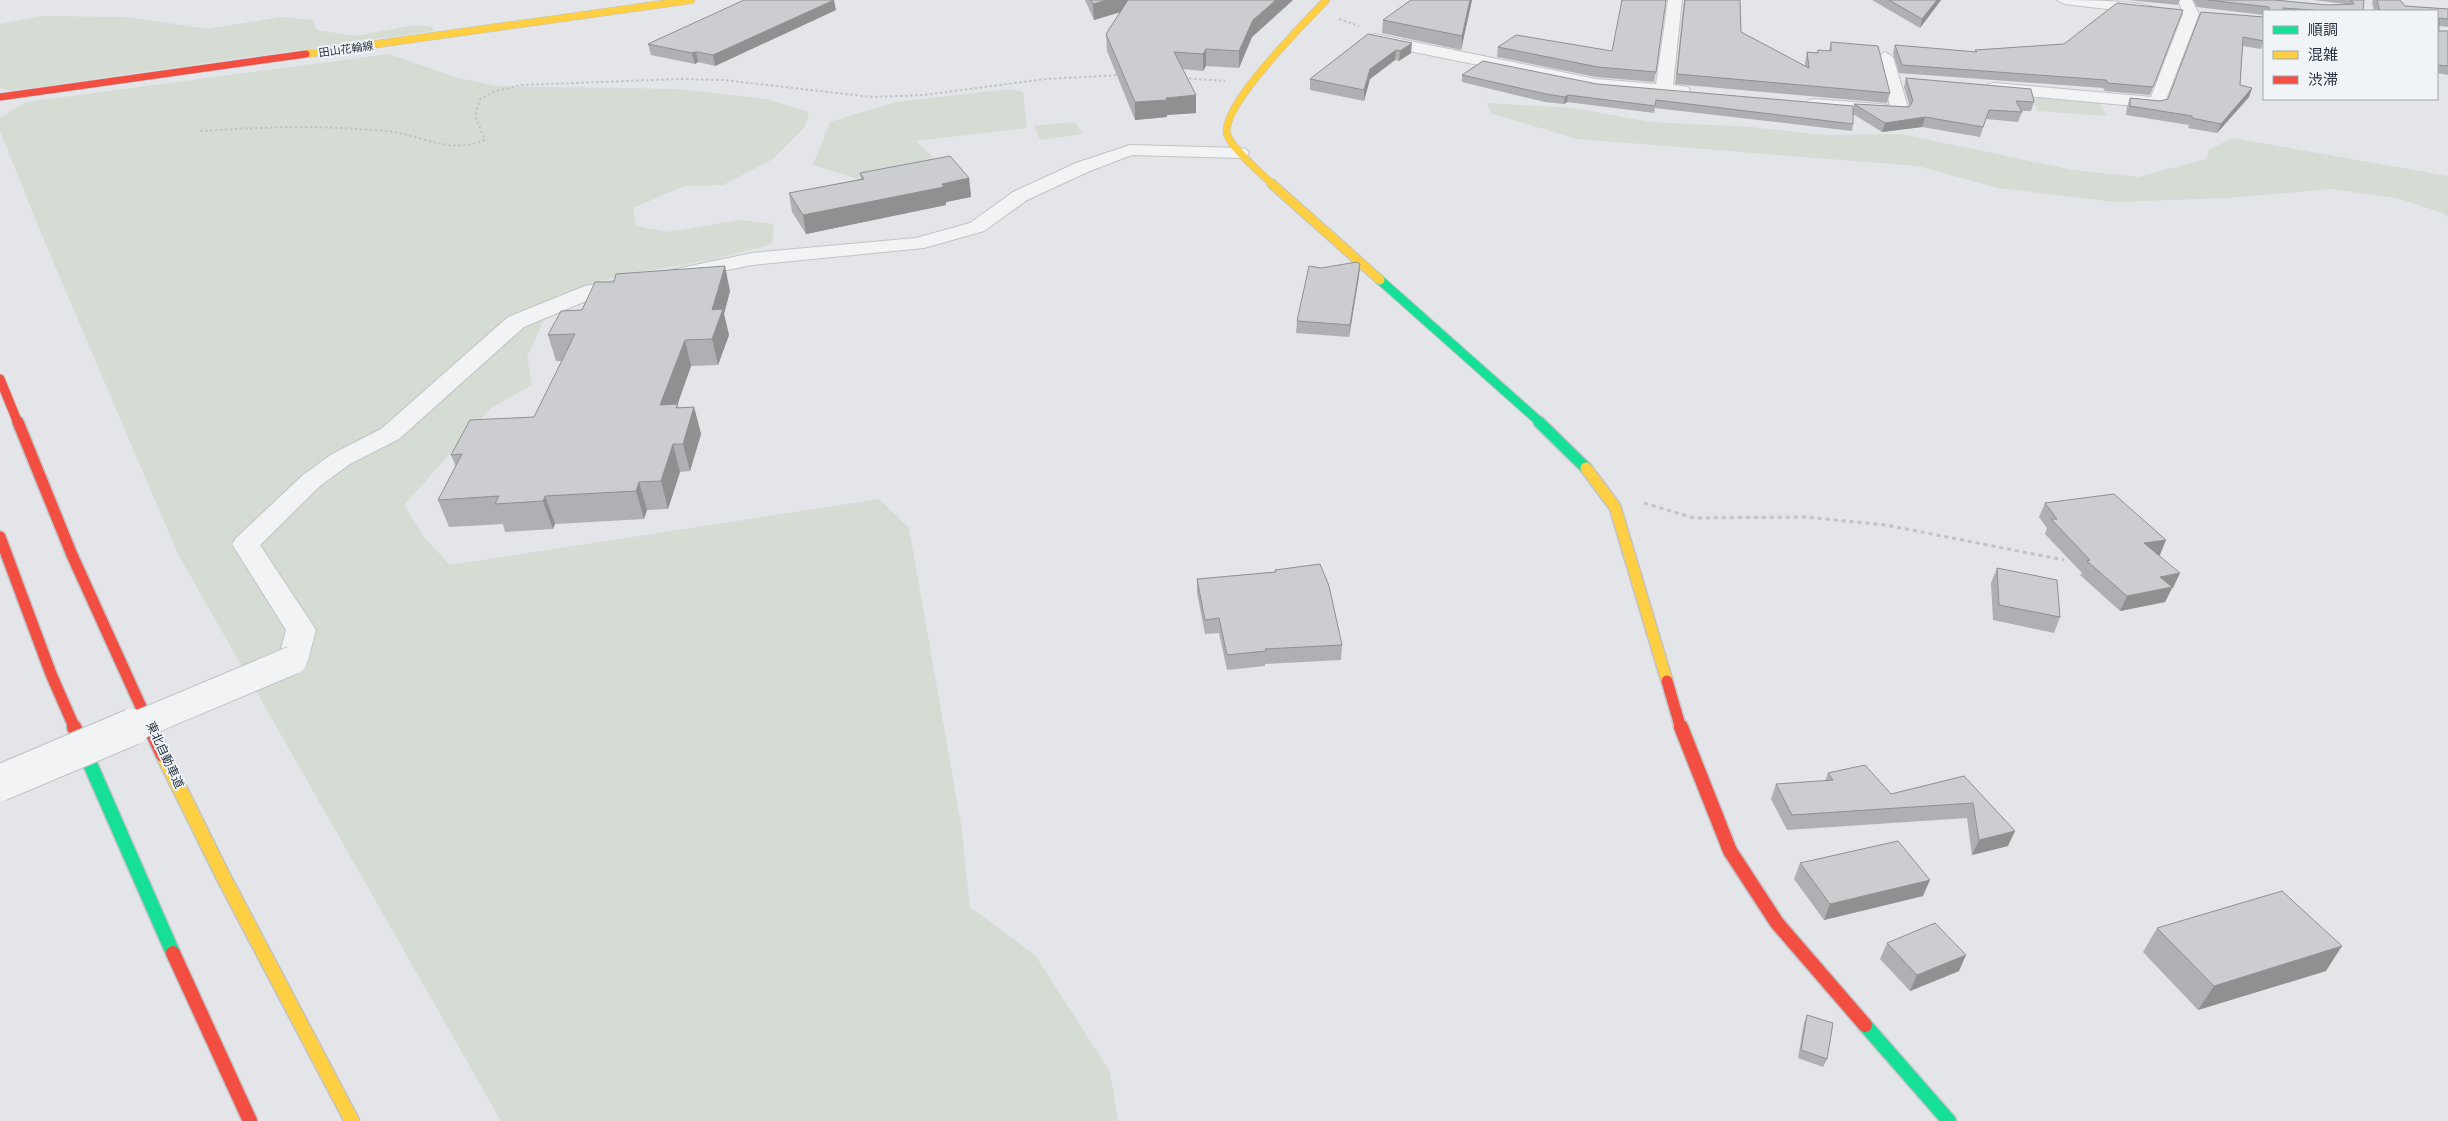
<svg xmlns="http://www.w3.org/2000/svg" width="2448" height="1121" font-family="'Titillium Web','Noto Sans JP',sans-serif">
<rect width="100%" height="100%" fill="#e3e5e8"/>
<g fill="#d4dcd3">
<path d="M 41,16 L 127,17 L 208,29 L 281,17 L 312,20 L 317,30 L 355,36 L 415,25 L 432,27 L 433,31 L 10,91 L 0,88 L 0,24 Z"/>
<path d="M 389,54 L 458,78 L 497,86 L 679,89 L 766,99 L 809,112 L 805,127 L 773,159 L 723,185 L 684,186 L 633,208 L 636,226 L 668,232 L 740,220 L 774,224 L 772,244 L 711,260 L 627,274 L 555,296 L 527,357 L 532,385 L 491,408 L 404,505 L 424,537 L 450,565 L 879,499 L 909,528 L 961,824 L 970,907 L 1035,955 L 1110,1072 L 1118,1121 L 501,1121 L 178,554 L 41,233 L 0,131 L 0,118 L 26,102 Z"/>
<path d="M 1010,89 L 1023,92 L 1027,128 L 916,141 L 938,162 L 861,180 L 813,165 L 830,122 L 895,102 Z"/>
<path d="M 2030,95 L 2098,100 L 2107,116 L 2038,111 Z"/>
<path d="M 1487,103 L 1573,108 L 1650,122 L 1751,127 L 1823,135 L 1901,134 L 2073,170 L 2138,177 L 2206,159 L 2209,150 L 2232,138 L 2448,176 L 2448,218 L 2443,213 L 2397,198 L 2331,189 L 2227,198 L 2114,202 L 1998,188 L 1918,166 L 1578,139 L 1492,114 Z"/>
<path d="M 1072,122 L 1078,125 L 1082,134 L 1040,140 L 1034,126 Z"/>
</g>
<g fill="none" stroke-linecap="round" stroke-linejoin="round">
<defs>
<g id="street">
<path d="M 1668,0 L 1682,0 L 1673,85 L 1688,87 L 1690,91 L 1688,95 L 1682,96 L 1596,89 L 1375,44 L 1367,39 L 1375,34 L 1596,79 L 1656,84 Z"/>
<path d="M 2057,0 C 2073,0 2151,0 2158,10 L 2151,14 L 2064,4 Z"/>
<path d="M 2178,0 L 2192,0 L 2199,14 L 2163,107 L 2157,108 L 1995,93 L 1989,92 L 1987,88 L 1989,84 L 1995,83 L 2151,97 L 2183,14 Z"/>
<path d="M 1885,52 L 1893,57 L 1909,111 L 1906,115 L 1900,116 L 1809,108 L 1806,104 L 1809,100 L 1815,99 L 1890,105 L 1877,57 Z"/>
<path d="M 1130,145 L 1240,148 L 1246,149 L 1249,153 L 1246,157 L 1240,158 L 1132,155 L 1090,171 L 1027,200 L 984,231 L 924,248 L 752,265 L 678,280 L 671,278 L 668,274 L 671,270 L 752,253 L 916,238 L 970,223 L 1013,192 L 1076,163 Z"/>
<path d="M 626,279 L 634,280 L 637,285 L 634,290 L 598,296 L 524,327 L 399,439 L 350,464 L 321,485 L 260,545 L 316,630 L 308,660 L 304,667 L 293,670 L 282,667 L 278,660 L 286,630 L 232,544 L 236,538 L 303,475 L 332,454 L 381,429 L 508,317 L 585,286 Z"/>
</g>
<path id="fast-far2" d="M 1380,280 L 1541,423"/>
<path id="fast-far1" d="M 1539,422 L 1586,468"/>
<g id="fast">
<path d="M 87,757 L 173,953"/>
<path d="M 1865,1025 L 1949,1121"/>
</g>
<g id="slow-far3">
<path d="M 306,54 L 691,0"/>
<path d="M 1273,185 C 1263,175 1230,147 1227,134 C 1221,105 1305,23 1326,0"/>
</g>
<path id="slow-far2" d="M 1272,184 L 1380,280"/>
<path id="slow-far1" d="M 1586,468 L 1615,507 L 1667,681"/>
<path id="slow" d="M 163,755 L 224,878 L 352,1121"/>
<path id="jam-far3" d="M 0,97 L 306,54"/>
<path id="jam-far2" d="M 0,379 L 18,423"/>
<g id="jam-far1">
<path d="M 18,422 L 72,555 L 151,729"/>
<path d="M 0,537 L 51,674 L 75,729"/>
<path d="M 1667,681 L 1681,729"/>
</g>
<g id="jam">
<path d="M 74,727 L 87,757"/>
<path d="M 150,727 L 163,755"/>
<path d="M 1681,727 L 1730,851 L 1777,923 L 1865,1025"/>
<path d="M 173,953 L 250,1121"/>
</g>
</defs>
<use href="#street" stroke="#c1c3c6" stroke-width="2"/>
<use href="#fast-far2" stroke="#c1c3c6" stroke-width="11"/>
<use href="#fast-far1" stroke="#c1c3c6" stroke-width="14"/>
<use href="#fast" stroke="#c1c3c6" stroke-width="17"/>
<use href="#slow-far3" stroke="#c1c3c6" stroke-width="8"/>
<use href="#slow-far2" stroke="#c1c3c6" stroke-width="11"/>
<use href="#slow-far1" stroke="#c1c3c6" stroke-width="14"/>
<use href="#slow" stroke="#c1c3c6" stroke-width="17"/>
<use href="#jam-far3" stroke="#c1c3c6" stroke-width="8"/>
<use href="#jam-far2" stroke="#c1c3c6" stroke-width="11"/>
<use href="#jam-far1" stroke="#c1c3c6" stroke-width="14"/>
<use href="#jam" stroke="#c1c3c6" stroke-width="17"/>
<g stroke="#c1c4c7" stroke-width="2" stroke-dasharray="2.5 2.5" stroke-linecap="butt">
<path d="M 1339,19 L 1359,26"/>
<path d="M 1184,78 L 1225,81"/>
<path d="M 200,131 C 253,128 305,125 357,129 C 371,130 386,130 399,133 C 432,140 452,153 485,140 L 475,116 L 480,99 L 496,91 L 521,85 L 679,79 L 724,80 L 872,97 L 924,95 L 1045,79 L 1121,75"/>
</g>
<path stroke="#c1c4c7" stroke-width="3" stroke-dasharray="4 4" stroke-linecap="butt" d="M 1644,503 L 1694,518 L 1805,517 L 1886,525 L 2064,560"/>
<use href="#street" fill="#f2f3f5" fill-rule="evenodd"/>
<use href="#fast-far2" stroke="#16e098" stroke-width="9"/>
<use href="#fast-far1" stroke="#16e098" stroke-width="11"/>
<use href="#fast" stroke="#16e098" stroke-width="14"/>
<use href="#slow-far3" stroke="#ffcf43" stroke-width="7"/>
<use href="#slow-far2" stroke="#ffcf43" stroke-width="9"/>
<use href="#slow-far1" stroke="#ffcf43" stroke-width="11"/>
<use href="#slow" stroke="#ffcf43" stroke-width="14"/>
<use href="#jam-far3" stroke="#f24e42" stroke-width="7"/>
<use href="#jam-far2" stroke="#f24e42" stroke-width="9"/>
<use href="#jam-far1" stroke="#f24e42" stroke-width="11"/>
<use href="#jam" stroke="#f24e42" stroke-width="14"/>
<defs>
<path id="street-bridge-far1" d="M 129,729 L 293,660"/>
<path id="street-bridge" d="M 0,783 L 132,727"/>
</defs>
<use href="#street-bridge-far1" stroke="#c1c3c6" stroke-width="30" stroke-linecap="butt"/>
<use href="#street-bridge" stroke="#c1c3c6" stroke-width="38" stroke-linecap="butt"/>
<use href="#street-bridge-far1" stroke="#f2f3f5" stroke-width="28"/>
<use href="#street-bridge" stroke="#f2f3f5" stroke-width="36"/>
</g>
<g fill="#afb0b3">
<path d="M 1085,0 L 1293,0 L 1252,37 L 1239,68 L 1206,66 L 1203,71 L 1182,69 L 1196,95 L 1196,113 L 1167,115 L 1167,117 L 1135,120 L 1107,51 L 1106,34 L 1120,12 L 1094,20 Z"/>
<path d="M 1411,0 L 1472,0 L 1461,50 L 1382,33 L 1383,20 Z"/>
<path d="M 1684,0 L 1740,0 L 1741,32 L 1805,66 L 1805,62 L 1807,52 L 1817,53 L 1818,50 L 1829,51 L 1831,42 L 1890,93 L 1887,103 L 1675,84 Z"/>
<path d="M 1872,0 L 1941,0 L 1920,28 Z"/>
<path d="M 2128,0 L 2180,0 L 2178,5 Z"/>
<path d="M 2193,0 L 2274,0 L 2328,5 L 2345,4 L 2313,0 L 2364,0 L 2363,11 L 2264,11 L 2264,15 L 2197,7 Z"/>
<path d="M 2373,0 L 2400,0 L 2405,6 L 2448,9 L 2448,27 L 2439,26 L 2439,31 L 2448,31 L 2448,75 L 2437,73 L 2437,11 L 2374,11 L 2372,2 Z"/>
<path d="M 836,10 L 715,66 L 698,62 L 695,64 L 651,55 L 648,44 Z"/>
<path d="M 2183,10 L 2150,95 L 2105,91 L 2103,88 L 1899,73 L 1893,53 L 1895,45 L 1975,52 L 1975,50 L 2064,44 Z"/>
<path d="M 2264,17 L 2264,44 L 2263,44 L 2261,49 L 2243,46 L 2240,85 L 2252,88 L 2249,97 L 2217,133 L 2188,128 L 2189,125 L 2126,115 L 2127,107 L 2130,98 L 2160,101 L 2168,99 Z"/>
<path d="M 1368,34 L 1411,53 L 1399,61 L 1395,60 L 1370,79 L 1364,101 L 1310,90 L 1310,79 Z"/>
<path d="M 1498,47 L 1612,51 L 1656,72 L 1654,82 L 1596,77 L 1497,57 Z"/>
<path d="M 1462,75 L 1597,84 L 1853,109 L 1854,104 L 1909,107 L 1910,107 L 1904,87 L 1906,78 L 2034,102 L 2031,111 L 2021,111 L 2022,112 L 2018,122 L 1986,119 L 1980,137 L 1922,127 L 1882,132 L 1853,114 L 1853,124 L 1852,131 L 1655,108 L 1654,113 L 1567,102 L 1564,104 L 1545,102 L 1462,82 Z"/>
<path d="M 860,173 L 969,178 L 971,197 L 946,202 L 946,205 L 806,234 L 792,212 L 789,193 L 861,179 Z"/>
<path d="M 1360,264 L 1359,276 L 1349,337 L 1296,333 L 1297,321 L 1321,268 Z"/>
<path d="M 730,291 L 724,314 L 729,335 L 718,365 L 691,366 L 677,404 L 679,408 L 694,407 L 701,434 L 690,471 L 680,472 L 668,509 L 647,510 L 644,519 L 555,524 L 553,529 L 505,532 L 503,524 L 449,527 L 438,500 L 456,467 L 451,455 L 534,417 L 562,361 L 556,361 L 548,335 L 582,310 Z"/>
<path d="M 2045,503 L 2160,555 L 2158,555 L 2173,588 L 2172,588 L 2165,602 L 2120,611 L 2080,575 L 2082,573 L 2045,534 L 2047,528 L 2039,517 Z"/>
<path d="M 1997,568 L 2060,617 L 2054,633 L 1993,620 L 1991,583 Z"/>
<path d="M 1275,570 L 1342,645 L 1341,660 L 1265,664 L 1265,666 L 1227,670 L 1219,633 L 1205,634 L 1197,593 L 1197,579 L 1275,572 Z"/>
<path d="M 1828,773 L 1891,794 L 1964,776 L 2008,846 L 1972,855 L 1967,818 L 1787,830 L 1771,799 L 1776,784 L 1825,781 Z"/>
<path d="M 1800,863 L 1923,896 L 1824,920 L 1794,879 Z"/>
<path d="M 2157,928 L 2326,971 L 2198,1010 L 2143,952 Z"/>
<path d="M 1887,943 L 1959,971 L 1910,991 L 1880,959 Z"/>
<path d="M 1807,1015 L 1827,1059 L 1823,1067 L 1798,1058 L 1804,1023 Z"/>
</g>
<g fill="#8e9092">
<path d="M 834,0 L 836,10 L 715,66 L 713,55 Z"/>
<path d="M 1107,0 L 1134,0 L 1134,8 L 1094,20 L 1093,4 Z"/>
<path d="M 1276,0 L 1293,0 L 1252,37 L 1239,68 L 1239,51 L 1253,20 Z"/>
<path d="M 1470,0 L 1472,0 L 1461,50 L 1462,36 Z"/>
<path d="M 1937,0 L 1941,0 L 1920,28 L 1922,19 Z"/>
<path d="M 1412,43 L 1411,53 L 1399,61 L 1400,51 Z"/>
<path d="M 1206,49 L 1206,66 L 1203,71 L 1203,54 Z"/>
<path d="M 1396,50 L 1395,60 L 1370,79 L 1364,101 L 1364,90 L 1370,69 Z"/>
<path d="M 696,52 L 698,62 L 695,64 L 692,53 Z"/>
<path d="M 2252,88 L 2249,97 L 2217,133 L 2221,124 Z"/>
<path d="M 1196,95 L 1196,113 L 1167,115 L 1167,117 L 1135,120 L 1135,102 L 1166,98 Z"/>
<path d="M 1568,95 L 1567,102 L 1564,104 L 1565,97 Z"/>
<path d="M 1925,117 L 1922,127 L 1882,132 L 1885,123 Z"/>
<path d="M 969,178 L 971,197 L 946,202 L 946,205 L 806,234 L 803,215 L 942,184 Z"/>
<path d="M 1360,264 L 1359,276 L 1349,337 L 1350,325 Z"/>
<path d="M 725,266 L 730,291 L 724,314 L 729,335 L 718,365 L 712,339 L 712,310 Z"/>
<path d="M 685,340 L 691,366 L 668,432 L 660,405 Z"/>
<path d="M 694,407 L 701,434 L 690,471 L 683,444 Z"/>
<path d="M 673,444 L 680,472 L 668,509 L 661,481 Z"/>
<path d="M 639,482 L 647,510 L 644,519 L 636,491 Z"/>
<path d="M 545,496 L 555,524 L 553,529 L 543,501 Z"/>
<path d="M 2166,540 L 2160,555 L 2137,558 L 2144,543 Z"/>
<path d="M 2180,573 L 2173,588 L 2172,588 L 2165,602 L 2120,611 L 2127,596 L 2160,577 Z"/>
<path d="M 2015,831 L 2008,846 L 1972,855 L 1979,840 Z"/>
<path d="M 1930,880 L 1923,896 L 1824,920 L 1830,904 Z"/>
<path d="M 2342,946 L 2326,971 L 2198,1010 L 2214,986 Z"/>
<path d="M 1966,955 L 1959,971 L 1910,991 L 1917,975 Z"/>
</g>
<g fill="#cbcdd0" stroke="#8e9092">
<path d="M 744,0 L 834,0 L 713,55 L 696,52 L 692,53 L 648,44 Z"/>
<path d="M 1091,0 L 1107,0 L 1093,4 Z"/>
<path d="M 1128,0 L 1276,0 L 1253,20 L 1239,51 L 1206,49 L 1203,54 L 1174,52 L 1196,95 L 1166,98 L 1167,100 L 1135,102 L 1106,34 Z"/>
<path d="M 1411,0 L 1470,0 L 1462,36 L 1383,20 Z"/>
<path d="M 1622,0 L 1666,0 L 1656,72 L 1598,67 L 1498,47 L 1516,35 L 1612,51 Z"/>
<path d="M 1685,0 L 1740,0 L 1741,32 L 1809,68 L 1807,52 L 1818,53 L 1818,50 L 1831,51 L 1831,42 L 1878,46 L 1890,93 L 1677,74 Z"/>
<path d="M 1889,0 L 1937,0 L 1922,19 Z"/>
<path d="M 2208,0 L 2274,0 L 2328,5 L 2354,4 L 2351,0 L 2364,0 L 2363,11 L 2326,11 L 2283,8 L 2283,11 L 2269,11 L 2269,7 Z"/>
<path d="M 2377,0 L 2400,0 L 2405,6 L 2448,9 L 2448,19 L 2439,18 L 2439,31 L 2448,31 L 2448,66 L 2437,65 L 2437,11 L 2380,11 Z"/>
<path d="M 2117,3 L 2183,10 L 2153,87 L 2108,83 L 2106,80 L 1902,65 L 1895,45 L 1977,52 L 1975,50 L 2064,44 Z"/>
<path d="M 2201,12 L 2264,17 L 2264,41 L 2243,37 L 2240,85 L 2252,88 L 2221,124 L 2192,118 L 2192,116 L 2130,106 L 2130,98 L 2160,101 L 2168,99 Z"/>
<path d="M 1368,34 L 1412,43 L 1400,51 L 1396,50 L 1370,69 L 1364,90 L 1310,79 Z"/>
<path d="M 1483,61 L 1597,84 L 1853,106 L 1853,124 L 1656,100 L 1655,106 L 1568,95 L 1565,97 L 1546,94 L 1462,75 Z"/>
<path d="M 1906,78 L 2031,89 L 2034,102 L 2016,101 L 2022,112 L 1989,110 L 1983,127 L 1925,117 L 1885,123 L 1854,104 L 1909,107 L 1913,101 Z"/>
<path d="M 950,156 L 969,178 L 942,184 L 944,187 L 803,215 L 789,193 L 864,179 L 860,173 Z"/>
<path d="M 1357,262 L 1360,264 L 1350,325 L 1297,321 L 1309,266 L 1321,268 Z"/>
<path d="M 725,266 L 712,310 L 723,309 L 712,339 L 685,340 L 660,405 L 678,404 L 676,408 L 694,407 L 683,444 L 673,444 L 661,481 L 639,482 L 636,491 L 545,496 L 543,501 L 495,504 L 499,496 L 438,500 L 462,454 L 451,455 L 470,420 L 534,417 L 575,334 L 548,335 L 561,311 L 582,310 L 595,282 L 614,282 L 616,274 Z"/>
<path d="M 2114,494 L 2166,540 L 2144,543 L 2180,573 L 2160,577 L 2172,587 L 2127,596 L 2087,561 L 2090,560 L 2051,519 L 2057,519 L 2045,503 Z"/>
<path d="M 1320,564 L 1329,586 L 1342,645 L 1265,649 L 1266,651 L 1227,655 L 1219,618 L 1205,620 L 1197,579 L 1276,572 L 1275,570 Z"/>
<path d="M 1997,568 L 2057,580 L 2060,617 L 1999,605 Z"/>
<path d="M 1865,765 L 1891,794 L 1964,776 L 2015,831 L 1979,840 L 1973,803 L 1792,815 L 1776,784 L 1833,780 L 1828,773 Z"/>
<path d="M 1898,841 L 1930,880 L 1830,904 L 1800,863 Z"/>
<path d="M 2282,891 L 2342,946 L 2214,986 L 2157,928 Z"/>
<path d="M 1935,923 L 1966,955 L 1917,975 L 1887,943 Z"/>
<path d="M 1807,1015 L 1833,1023 L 1827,1059 L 1801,1050 Z"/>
</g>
<g text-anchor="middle" stroke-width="4" stroke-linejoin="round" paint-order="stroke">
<g font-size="11" fill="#293442" stroke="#f0f4f7">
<text transform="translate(346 49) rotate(-8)" y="4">田山花輪線</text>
</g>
<g font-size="12" fill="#293442" stroke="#f0f4f7">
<text transform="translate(165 755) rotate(65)" y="4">東北自動車道</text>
</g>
</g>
<rect x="2263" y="10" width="175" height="90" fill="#f0f4f7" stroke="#a0a7af"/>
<rect x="2273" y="26" width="25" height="8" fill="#16e098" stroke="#a0a7af"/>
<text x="2308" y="35" font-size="15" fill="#293442">順調</text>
<rect x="2273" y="51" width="25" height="8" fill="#ffcf43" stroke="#a0a7af"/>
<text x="2308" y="60" font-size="15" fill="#293442">混雑</text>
<rect x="2273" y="76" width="25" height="8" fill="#f24e42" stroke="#a0a7af"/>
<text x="2308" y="85" font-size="15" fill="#293442">渋滞</text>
</svg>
